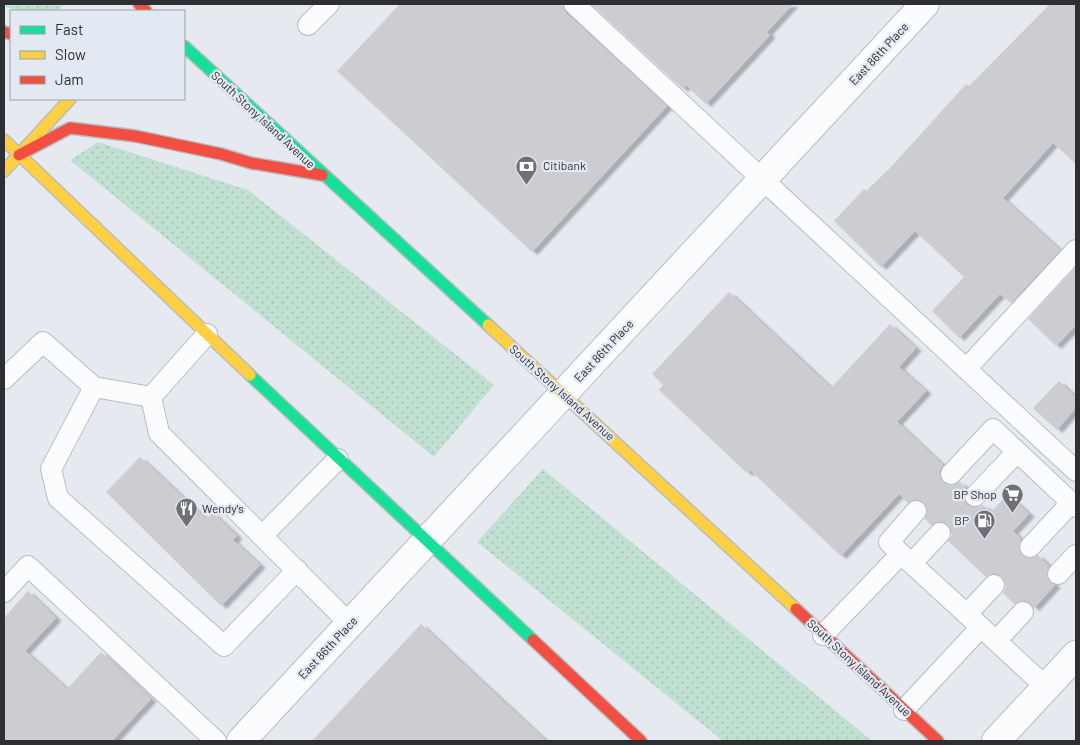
<svg xmlns="http://www.w3.org/2000/svg" width="1080" height="745" font-family="Barlow,sans-serif">
<defs>
<pattern id="grass-dots" width="8" height="8" patternUnits="userSpaceOnUse" patternTransform="scale(1.25)"><rect width="8" height="8" fill="#c0e0d1"/><path d="M2 2h.1M6 6h.1" fill="none" stroke="#a5c0b4" stroke-width="1.8" stroke-linecap="round"/></pattern>
<filter id="shadow"><feDropShadow dx="5.5" dy="3" stdDeviation="1" flood-color="#0004"/></filter>
</defs>
<rect width="100%" height="100%" fill="#e6eaf0"/>
<g fill="url(#grass-dots)">
<path d="M 4,4 L 64,4 L 57,11 L 18,11 L 4,6 Z"/>
<path d="M 98,142 L 248,190 L 494,385 L 434,457 L 70,160 Z"/>
<path d="M 543,469 L 872,741 L 723,741 L 477,542 Z"/>
</g>
<g fill="#cdccd1" filter="url(#shadow)">
<path d="M 400,4 L 562,4 L 566,13 L 667,106 L 532,252 L 337,71 Z"/>
<path d="M 591,4 L 793,4 L 767,32 L 770,35 L 706,104 L 686,85 L 683,89 Z"/>
<path d="M 1050,4 L 1076,4 L 1076,164 L 1053,143 L 1003,198 L 1060,250 L 1011,303 L 1000,294 L 959,338 L 932,311 L 964,277 L 915,231 L 881,267 L 834,221 L 864,189 L 866,191 L 892,166 L 966,84 L 969,86 Z"/>
<path d="M 1076,267 L 1076,325 L 1056,346 L 1028,319 Z"/>
<path d="M 729,292 L 831,388 L 890,324 L 916,348 L 899,367 L 926,391 L 897,422 L 943,465 L 939,472 L 943,482 L 949,486 L 960,482 L 966,488 L 964,499 L 967,505 L 978,507 L 983,505 L 991,512 L 1008,494 L 1029,514 L 1013,531 L 1021,539 L 1019,551 L 1027,558 L 1038,555 L 1049,566 L 1047,577 L 1055,585 L 1034,608 L 1025,600 L 1014,604 L 1003,593 L 1006,587 L 1002,577 L 996,573 L 986,577 L 948,541 L 952,535 L 948,525 L 942,521 L 931,525 L 925,519 L 927,508 L 919,500 L 908,503 L 899,494 L 841,556 L 750,470 L 747,473 L 659,390 L 663,385 L 652,374 Z"/>
<path d="M 1059,381 L 1076,398 L 1076,408 L 1057,430 L 1033,408 Z"/>
<path d="M 140,457 L 206,519 L 213,513 L 237,536 L 233,540 L 260,565 L 221,606 L 106,492 Z"/>
<path d="M 28,591 L 56,618 L 25,651 L 67,689 L 101,652 L 151,699 L 112,741 L 4,741 L 4,618 Z"/>
<path d="M 421,624 L 460,661 L 546,741 L 312,741 Z"/>
</g>
<g fill="none" stroke-linecap="round" stroke-linejoin="round">
<defs>
<g id="lane">
<path d="M 574,4 L 1076,471"/>
<path d="M 308,25 L 329,4"/>
<path d="M 207,334 L 151,397 L 159,433 L 350,624"/>
<path d="M 966,369 L 1076,250"/>
<path d="M 4,379 L 43,342 L 94,387 L 151,397"/>
<path d="M 94,387 L 51,469 L 58,498 L 224,646 L 297,570"/>
<path d="M 951,474 L 993,429 L 1076,507"/>
<path d="M 975,496 L 1017,452"/>
<path d="M 916,511 L 889,542 L 901,554 L 996,641 L 1023,612"/>
<path d="M 262,536 L 338,459"/>
<path d="M 1030,547 L 1072,502"/>
<path d="M 912,563 L 940,533"/>
<path d="M 1058,574 L 1076,555"/>
<path d="M 4,592 L 28,566 L 216,741"/>
<path d="M 967,614 L 994,585"/>
<path d="M 823,635 L 901,554"/>
<path d="M 996,641 L 1046,687"/>
<path d="M 904,710 L 981,627"/>
</g>
<g id="street">
<path d="M 241,741 L 925,4"/>
<path d="M 996,741 L 1076,655"/>
</g>
<g id="fast">
<path d="M 184,46 L 488,325"/>
<path d="M 250,375 L 533,640"/>
</g>
<g id="slow">
<path d="M 4,140 L 250,375"/>
<path d="M 4,171 L 70,99"/>
<path d="M 488,325 L 796,609"/>
</g>
<g id="jam">
<path d="M 139,4 L 146,11"/>
<path d="M 4,32 L 11,34"/>
<path d="M 19,155 L 70,128 L 135,136 L 221,154 L 251,163 L 322,175"/>
<path d="M 796,609 L 938,741"/>
<path d="M 533,640 L 641,741"/>
</g>
</defs>
<use href="#lane" stroke="#b9bcc0" stroke-width="22"/>
<use href="#street" stroke="#b9bcc0" stroke-width="30"/>
<use href="#fast" stroke="#b9bcc0" stroke-width="14"/>
<use href="#slow" stroke="#b9bcc0" stroke-width="14"/>
<use href="#jam" stroke="#b9bcc0" stroke-width="14"/>
<use href="#lane" stroke="#fbfcfd" stroke-width="20"/>
<use href="#street" stroke="#fbfcfd" stroke-width="28"/>
<use href="#fast" stroke="#16e098" stroke-width="11"/>
<use href="#slow" stroke="#ffcf43" stroke-width="11"/>
<use href="#jam" stroke="#f24e42" stroke-width="11"/>
</g>
<defs>
<symbol id="bank-pin" viewBox="-11 -11 22 30"><path d="M0 17L-7.5 6A9.5 9.5 0 1 1 7.5 6Z" fill="#6e7075" stroke="#e3e9f3"/><path d="M-6-4H6V4H-6ZM0-2.3a2.3 2.3 0 1 0 0 4.6a2.3 2.3 0 1 0 0-4.6Z" fill="#fff"/></symbol>
<symbol id="supermarket-pin" viewBox="-11 -11 22 30"><path d="M0 17L-7.5 6A9.5 9.5 0 1 1 7.5 6Z" fill="#6e7075" stroke="#e3e9f3"/><path d="M-6-5.5h2.5l.6 2H6L4.5 2H-2.5L-4.4-4H-6ZM-1.5 3.2a1.3 1.3 0 1 0 .1 0ZM3 3.2a1.3 1.3 0 1 0 .1 0Z" fill="#fff"/></symbol>
<symbol id="restaurant-pin" viewBox="-11 -11 22 30"><path d="M0 17L-7.5 6A9.5 9.5 0 1 1 7.5 6Z" fill="#6e7075" stroke="#e3e9f3"/><path d="M-5-6h1v4h1v-4h1v4h1v-4h1v5L-1.5 .5V6h-2V.5L-5-1ZM5-6V6H3V1.5H1.5Q1.5-4 5-6Z" fill="#fff"/></symbol>
<symbol id="fuel-pin" viewBox="-11 -11 22 30"><path d="M0 17L-7.5 6A9.5 9.5 0 1 1 7.5 6Z" fill="#6e7075" stroke="#e3e9f3"/><path d="M-5.5-6h7V0h2V4h1.3V-2.5L3-4.5l.8-.8L6-3V5H2.5V1h-1V6h-7ZM-4.2-4.7v3.2H.2V-4.7Z" fill="#fff"/></symbol>
</defs>
<g fill-rule="evenodd">
<use href="#bank-pin" x="514" y="154" width="25" height="34"/>
<use href="#supermarket-pin" x="1000" y="482" width="25" height="34"/>
<use href="#restaurant-pin" x="174" y="496" width="25" height="34"/>
<use href="#fuel-pin" x="972" y="508" width="25" height="34"/>
</g>
<g text-anchor="middle" stroke-width="4.5" stroke-linejoin="round" paint-order="stroke">
<g font-size="12" fill="#2d2f33" stroke="#e3e9f3">
<text transform="translate(879 54) rotate(-47)" y="4">East 86th Place</text>
<text transform="translate(263 120) rotate(43)" y="4">South Stony Island Avenue</text>
<text transform="translate(604 351) rotate(-47)" y="4">East 86th Place</text>
<text transform="translate(562 393) rotate(42)" y="4">South Stony Island Avenue</text>
<text transform="translate(328 648) rotate(-47)" y="4">East 86th Place</text>
<text transform="translate(859 668) rotate(43)" y="4">South Stony Island Avenue</text>
</g>
<g font-size="12" fill="#2d2f33" stroke="#e3e9f3" text-anchor="start">
<text x="543" y="170">Citibank</text>
<text x="997" y="499" text-anchor="end">BP Shop</text>
<text x="202" y="513">Wendy's</text>
<text x="969" y="525" text-anchor="end">BP</text>
</g>
</g>
<rect width="1080" height="745" fill="none" stroke="#2d2f33" stroke-width="10"/>
<rect x="10" y="10" width="175" height="90" fill="#e3e9f3" stroke="#9a9fa6"/>
<rect x="20" y="26" width="25" height="8" fill="#16e098" stroke="#9a9fa6"/>
<text x="55" y="35" font-size="15" fill="#2d2f33">Fast</text>
<rect x="20" y="51" width="25" height="8" fill="#ffcf43" stroke="#9a9fa6"/>
<text x="55" y="60" font-size="15" fill="#2d2f33">Slow</text>
<rect x="20" y="76" width="25" height="8" fill="#f24e42" stroke="#9a9fa6"/>
<text x="55" y="85" font-size="15" fill="#2d2f33">Jam</text>
</svg>
